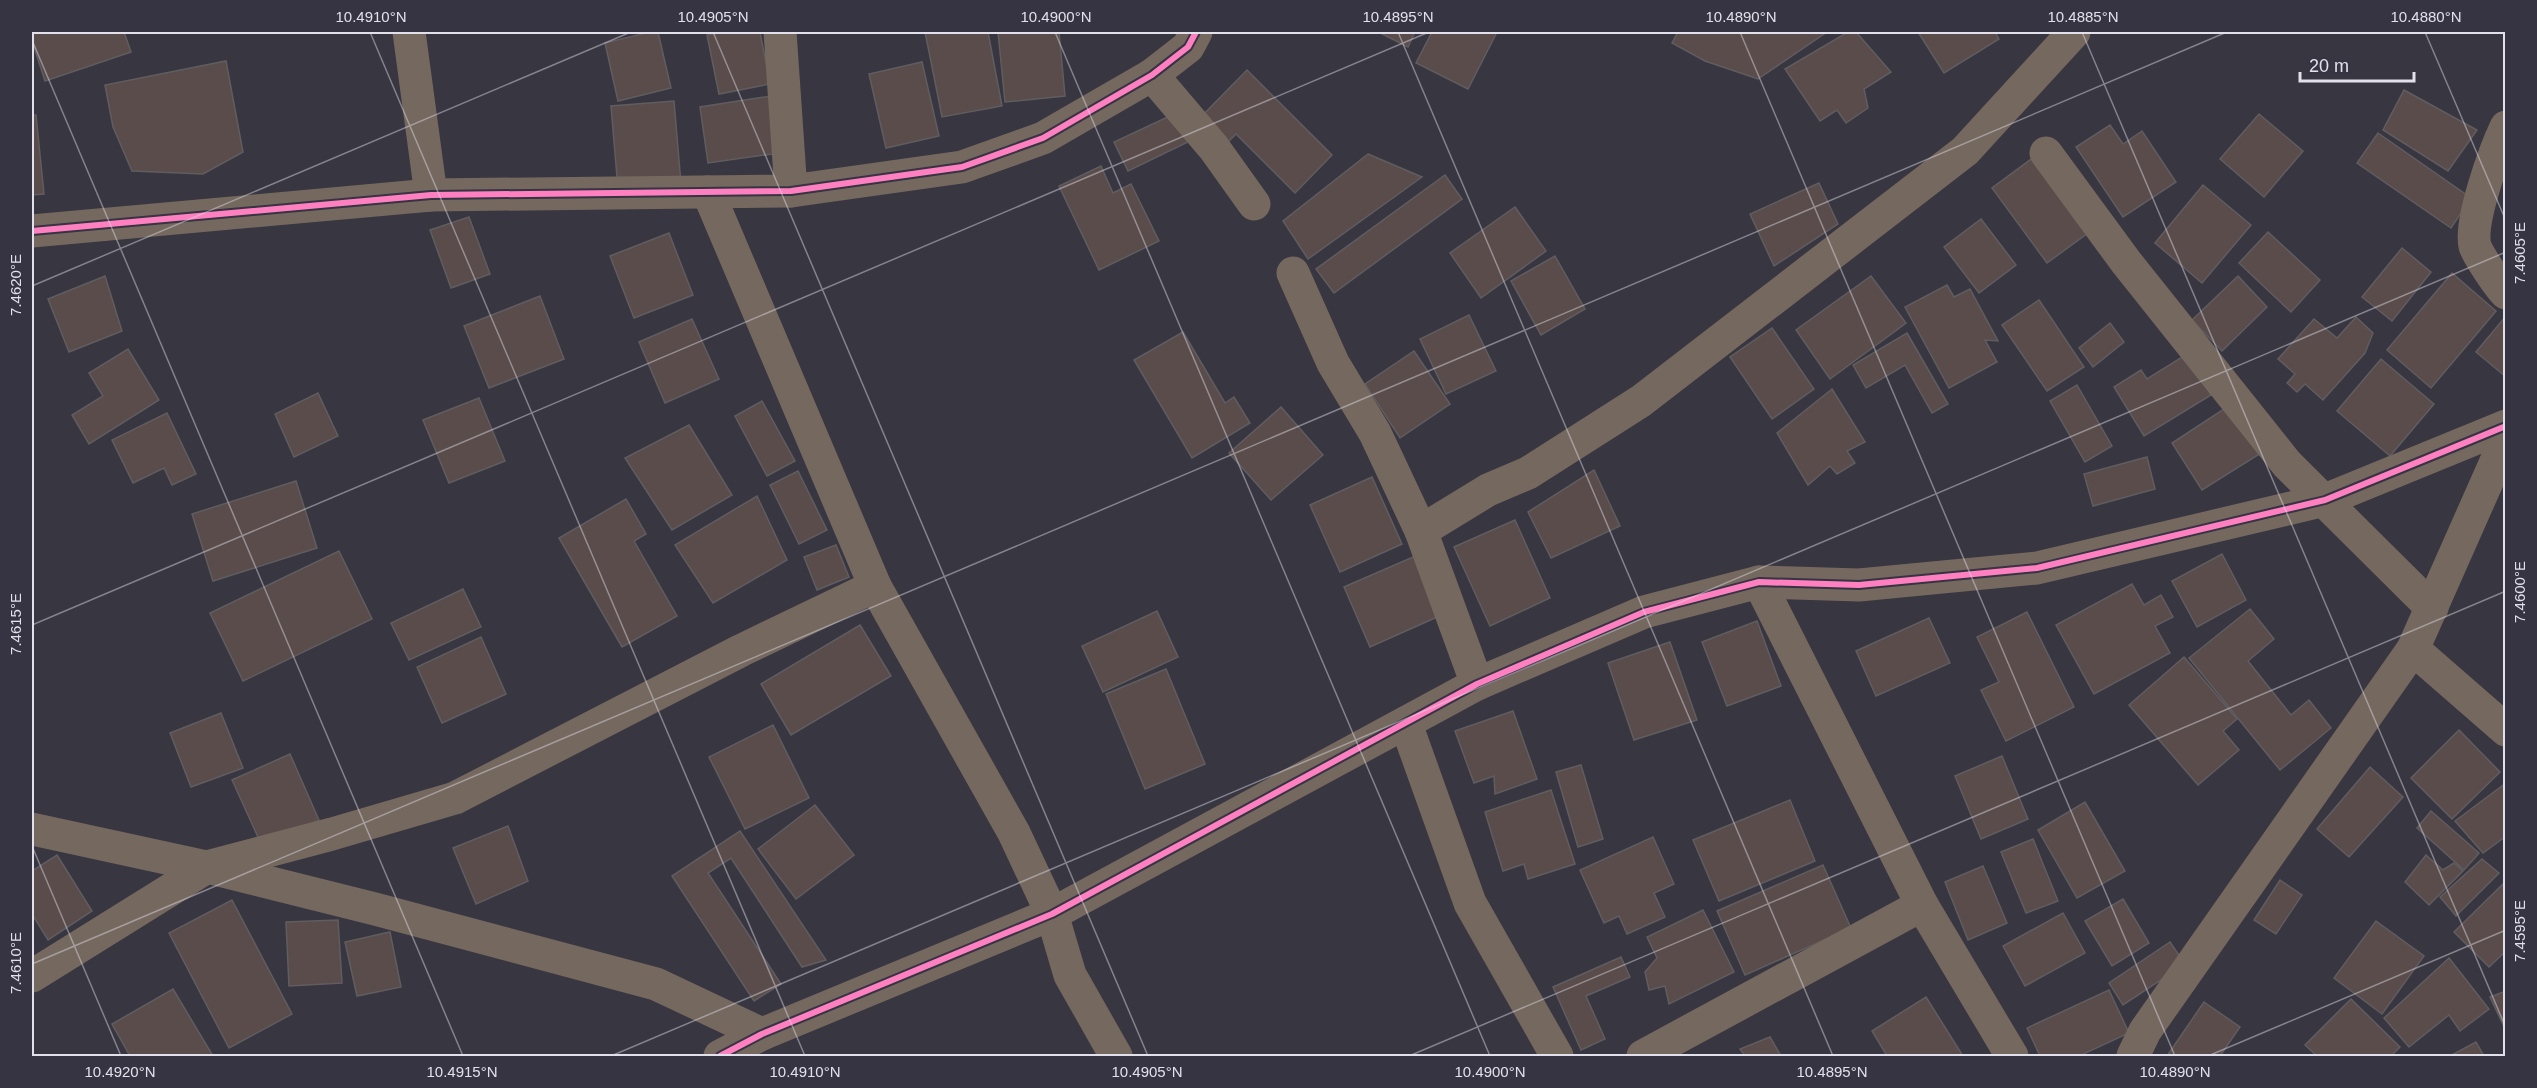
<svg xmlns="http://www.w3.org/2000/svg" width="2537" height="1088" font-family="Arial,sans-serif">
<rect width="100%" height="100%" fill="#383640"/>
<g fill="#594c4a" stroke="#605d60" stroke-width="1.5">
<path d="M 32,32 L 124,32 L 131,52 L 45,81 L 32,41 Z"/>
<path d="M 650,32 L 658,32 L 671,88 L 618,101 L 605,43 Z"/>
<path d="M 725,32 L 760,32 L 770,84 L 719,94 L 707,35 Z"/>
<path d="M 925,32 L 988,32 L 1002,106 L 942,117 Z"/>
<path d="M 998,32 L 1059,32 L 1065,96 L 1005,102 Z"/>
<path d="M 1383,32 L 1415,32 L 1408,47 L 1382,34 Z"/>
<path d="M 1432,32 L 1497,32 L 1468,89 L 1416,63 Z"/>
<path d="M 1678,32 L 1827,32 L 1758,79 L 1705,61 L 1672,43 Z"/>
<path d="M 1848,32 L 1856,32 L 1891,72 L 1864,89 L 1868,108 L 1846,123 L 1837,110 L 1820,121 L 1785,69 Z"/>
<path d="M 1918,32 L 1995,32 L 1999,39 L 1944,73 Z"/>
<path d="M 226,61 L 243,152 L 203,174 L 132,171 L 113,127 L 105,85 Z"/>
<path d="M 922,62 L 939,136 L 886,148 L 869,74 Z"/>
<path d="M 1247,70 L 1332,155 L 1295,193 L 1236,134 L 1222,148 L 1196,122 Z"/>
<path d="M 2404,90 L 2477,130 L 2448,171 L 2383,130 Z"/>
<path d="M 771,96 L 779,153 L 708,163 L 700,107 Z"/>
<path d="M 674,101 L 681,184 L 618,189 L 611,106 Z"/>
<path d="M 1174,114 L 1188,142 L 1128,171 L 1114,142 Z"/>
<path d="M 2259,114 L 2303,151 L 2264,197 L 2220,159 Z"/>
<path d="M 32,115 L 36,115 L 44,194 L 32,195 Z"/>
<path d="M 2110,125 L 2123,144 L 2142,131 L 2176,182 L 2123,217 L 2076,147 Z"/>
<path d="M 2378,133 L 2471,198 L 2451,228 L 2357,163 Z"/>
<path d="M 1368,154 L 1422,177 L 1308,259 L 1283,221 Z"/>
<path d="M 2034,157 L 2088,233 L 2047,263 L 1992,188 Z"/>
<path d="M 1101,166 L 1113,193 L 1131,184 L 1159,241 L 1099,270 L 1059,186 Z"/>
<path d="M 1445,175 L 1462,199 L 1334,293 L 1316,269 Z"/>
<path d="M 1819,183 L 1838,224 L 1774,266 L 1750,214 Z"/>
<path d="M 2203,185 L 2251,225 L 2202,283 L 2155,243 Z"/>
<path d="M 1515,207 L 1546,251 L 1481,298 L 1450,253 Z"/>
<path d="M 469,217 L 490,274 L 451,288 L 430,230 Z"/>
<path d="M 1981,219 L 2016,265 L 1979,293 L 1944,247 Z"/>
<path d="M 2268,232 L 2320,280 L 2291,312 L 2239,263 Z"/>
<path d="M 669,233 L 693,295 L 634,318 L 610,256 Z"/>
<path d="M 2402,248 L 2431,272 L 2392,321 L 2362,297 Z"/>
<path d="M 1555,256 L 1585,309 L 1541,335 L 1511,281 Z"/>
<path d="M 2452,273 L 2496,311 L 2431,388 L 2387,350 Z"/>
<path d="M 105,276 L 122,331 L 69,352 L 48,299 Z"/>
<path d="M 1871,276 L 1906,323 L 1830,379 L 1796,330 Z"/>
<path d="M 2238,276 L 2267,307 L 2222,351 L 2192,320 Z"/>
<path d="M 1947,285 L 1954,297 L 1970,289 L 1998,341 L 1985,340 L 1997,362 L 1949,388 L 1905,307 Z"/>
<path d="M 540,296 L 564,359 L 489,388 L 464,326 Z"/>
<path d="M 2039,300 L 2084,367 L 2047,391 L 2002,325 Z"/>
<path d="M 1469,315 L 1496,371 L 1446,394 L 1420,339 Z"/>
<path d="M 2506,316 L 2506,377 L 2476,352 Z"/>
<path d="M 2356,317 L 2373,333 L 2365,353 L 2323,400 L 2305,384 L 2297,392 L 2287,383 L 2295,374 L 2278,359 L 2314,319 L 2337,338 Z"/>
<path d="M 692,319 L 719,379 L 665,403 L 639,342 Z"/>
<path d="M 2110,323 L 2124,342 L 2093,367 L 2079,348 Z"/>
<path d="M 1772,328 L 1814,389 L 1772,419 L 1730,357 Z"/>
<path d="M 1183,332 L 1225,403 L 1234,397 L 1250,423 L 1192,458 L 1134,360 Z"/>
<path d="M 1907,333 L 1948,404 L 1932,413 L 1905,365 L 1866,388 L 1853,365 Z"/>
<path d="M 128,349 L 159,400 L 89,444 L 72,415 L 103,396 L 89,373 Z"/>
<path d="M 1414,351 L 1450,404 L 1400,438 L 1365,384 Z"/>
<path d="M 2187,354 L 2211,395 L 2144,436 L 2114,387 L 2141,370 L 2147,379 Z"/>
<path d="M 2381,359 L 2434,404 L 2390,456 L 2337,411 Z"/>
<path d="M 2077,385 L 2112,446 L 2085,462 L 2050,401 Z"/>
<path d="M 1832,389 L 1865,442 L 1847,451 L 1855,463 L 1837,474 L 1830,466 L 1808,485 L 1777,433 Z"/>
<path d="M 318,393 L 338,436 L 294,457 L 275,414 Z"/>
<path d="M 479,398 L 505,461 L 449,483 L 423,420 Z"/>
<path d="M 762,401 L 795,461 L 767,476 L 735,416 Z"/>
<path d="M 2230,405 L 2261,453 L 2202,490 L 2172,443 Z"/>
<path d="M 1281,407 L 1323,455 L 1271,500 L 1229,453 Z"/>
<path d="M 167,413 L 196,474 L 172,485 L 164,468 L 133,483 L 112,440 Z"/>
<path d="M 689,425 L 732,495 L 672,530 L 625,458 Z"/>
<path d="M 2147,457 L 2155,489 L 2093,506 L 2084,474 Z"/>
<path d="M 1594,470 L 1620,526 L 1551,558 L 1528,512 Z"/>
<path d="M 798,471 L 827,530 L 799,544 L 770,485 Z"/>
<path d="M 1372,477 L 1402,544 L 1340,572 L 1310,505 Z"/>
<path d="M 296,481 L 317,548 L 213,581 L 192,514 Z"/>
<path d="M 757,496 L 787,560 L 713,603 L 675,545 Z"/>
<path d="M 626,499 L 646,534 L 634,541 L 677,616 L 622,647 L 559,538 Z"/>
<path d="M 1515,520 L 1550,598 L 1490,626 L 1454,547 Z"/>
<path d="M 836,545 L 849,577 L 817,590 L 804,557 Z"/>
<path d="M 339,551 L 372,619 L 243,681 L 210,613 Z"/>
<path d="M 1420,554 L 1446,613 L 1370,647 L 1344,587 Z"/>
<path d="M 2222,554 L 2246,600 L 2197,627 L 2172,581 Z"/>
<path d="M 2132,584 L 2144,605 L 2161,595 L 2173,617 L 2155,626 L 2170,653 L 2094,694 L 2056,625 Z"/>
<path d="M 463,589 L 481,627 L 409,660 L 391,623 Z"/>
<path d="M 2250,609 L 2274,639 L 2248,661 L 2291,715 L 2309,700 L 2331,728 L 2280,770 L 2189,658 Z"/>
<path d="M 1157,611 L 1178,657 L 1103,692 L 1082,646 Z"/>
<path d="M 2027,612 L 2074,707 L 2006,741 L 1981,690 L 1999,682 L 1977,637 Z"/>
<path d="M 1929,618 L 1950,663 L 1876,696 L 1856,651 Z"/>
<path d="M 1757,621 L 1781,686 L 1727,706 L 1702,642 Z"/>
<path d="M 860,625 L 891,676 L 791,735 L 761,684 Z"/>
<path d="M 481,637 L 506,694 L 442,723 L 417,667 Z"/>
<path d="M 1670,642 L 1697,720 L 1634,740 L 1608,663 Z"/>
<path d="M 2184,657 L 2237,719 L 2223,731 L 2239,750 L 2198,785 L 2129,705 Z"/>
<path d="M 1166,669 L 1205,764 L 1145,789 L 1106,694 Z"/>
<path d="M 1513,711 L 1537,779 L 1495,794 L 1494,776 L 1474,783 L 1455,731 Z"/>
<path d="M 221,713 L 243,768 L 191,787 L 170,733 Z"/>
<path d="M 773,725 L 809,798 L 745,829 L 709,757 Z"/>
<path d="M 2459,730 L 2500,772 L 2452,819 L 2411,778 Z"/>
<path d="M 290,754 L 319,820 L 262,846 L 232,780 Z"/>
<path d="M 2002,756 L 2028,819 L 1981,839 L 1955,776 Z"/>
<path d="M 1581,765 L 1603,839 L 1578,847 L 1556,772 Z"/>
<path d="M 2370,767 L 2403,797 L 2349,857 L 2317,829 Z"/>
<path d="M 2506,783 L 2506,836 L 2483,853 L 2455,821 Z"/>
<path d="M 1551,790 L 1575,864 L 1528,879 L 1524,864 L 1503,871 L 1485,812 Z"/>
<path d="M 1790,800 L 1815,861 L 1719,901 L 1693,840 Z"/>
<path d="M 2085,802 L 2125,871 L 2077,898 L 2038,830 Z"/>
<path d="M 815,805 L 854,855 L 796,899 L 758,849 Z"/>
<path d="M 2431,811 L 2479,853 L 2464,870 L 2417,828 Z"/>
<path d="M 508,826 L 528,881 L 476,904 L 453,848 Z"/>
<path d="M 740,831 L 826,960 L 802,967 L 731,858 L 708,873 L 781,984 L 754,1001 L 672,876 Z"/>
<path d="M 1653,837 L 1674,884 L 1654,893 L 1665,917 L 1627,934 L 1619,916 L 1604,923 L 1580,870 Z"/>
<path d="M 2033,839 L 2058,901 L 2026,913 L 2001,852 Z"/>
<path d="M 57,855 L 92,911 L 48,940 L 32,914 L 32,871 Z"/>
<path d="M 2426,855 L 2443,870 L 2454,863 L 2463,871 L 2429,905 L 2405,882 Z"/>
<path d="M 2482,859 L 2499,873 L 2456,916 L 2440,897 Z"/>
<path d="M 1823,865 L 1851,928 L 1745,975 L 1717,911 Z"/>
<path d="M 1983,866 L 2007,923 L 1968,940 L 1945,882 Z"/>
<path d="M 2280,880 L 2302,895 L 2276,934 L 2254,920 Z"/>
<path d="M 2503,884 L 2506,886 L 2506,951 L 2489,967 L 2454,932 Z"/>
<path d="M 2123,899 L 2149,943 L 2112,966 L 2085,921 Z"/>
<path d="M 232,900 L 292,1014 L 229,1048 L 169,933 Z"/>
<path d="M 1703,910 L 1734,972 L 1669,1004 L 1665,986 L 1649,990 L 1645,972 L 1657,958 L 1647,937 Z"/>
<path d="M 2063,913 L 2085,953 L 2025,986 L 2003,946 Z"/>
<path d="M 338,920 L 342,983 L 289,986 L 286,922 Z"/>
<path d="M 2376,921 L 2424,956 L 2382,1014 L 2334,978 Z"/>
<path d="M 390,932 L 401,987 L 357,996 L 345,942 Z"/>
<path d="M 2170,942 L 2185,964 L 2123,1005 L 2109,983 Z"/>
<path d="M 1621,957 L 1630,977 L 1586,996 L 1605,1039 L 1581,1050 L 1553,987 Z"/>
<path d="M 2449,958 L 2489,1009 L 2460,1031 L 2449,1015 L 2409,1047 L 2384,1018 Z"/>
<path d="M 173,989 L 213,1056 L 130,1056 L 112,1024 Z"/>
<path d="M 2109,990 L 2129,1033 L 2079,1056 L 2040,1056 L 2027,1028 Z"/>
<path d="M 2506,991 L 2506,1031 L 2490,997 Z"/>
<path d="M 1926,997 L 1963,1056 L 1887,1056 L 1872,1031 Z"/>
<path d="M 2351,999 L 2400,1047 L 2391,1056 L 2317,1056 L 2305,1045 Z"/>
<path d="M 2204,1002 L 2240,1027 L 2220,1056 L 2167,1056 Z"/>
<path d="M 1770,1037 L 1781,1056 L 1745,1056 L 1740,1049 Z"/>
<path d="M 2476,1042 L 2484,1056 L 2450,1056 Z"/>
</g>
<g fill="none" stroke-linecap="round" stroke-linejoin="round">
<g stroke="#75685f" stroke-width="33">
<path d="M 409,32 L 431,195"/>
<path d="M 780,32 L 791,191"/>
<path d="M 1152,75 L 1214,148 L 1254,204"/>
<path d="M 2506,127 C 2495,150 2469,222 2475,246 C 2476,252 2500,288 2506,293"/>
<path d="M 2046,153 L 2126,262 L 2287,464 L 2432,608"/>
<path d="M 708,192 L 875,586 L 1014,833 L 1052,914 L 1070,975 L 1116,1056"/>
<path d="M 32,231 L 431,195 L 791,191 L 962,167 L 1043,138 L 1152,75 L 1188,47 L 1196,32"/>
<path d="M 1293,273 L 1333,363 L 1375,433 L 1421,531"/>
<path d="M 1759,582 L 1922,905 L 2012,1056"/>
<path d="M 2413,649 L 2506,730"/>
<path d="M 1477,684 L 1421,531 L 1488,490 L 1528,473 L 1641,401 L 1965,151 L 2074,32"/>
<path d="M 1406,724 L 1470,903 L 1557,1056"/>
<path d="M 32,829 L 207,867 L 332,834 L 455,798 L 742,650 L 875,586"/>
<path d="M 32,976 L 207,867 L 375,909 L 656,984 L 762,1034"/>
<path d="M 720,1056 L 762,1034 L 1052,914 L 1477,684 L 1644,612 L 1759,582 L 1859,585 L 2037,568 L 2325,500 L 2506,426"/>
<path d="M 1643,1056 L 1922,905"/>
<path d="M 2133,1056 L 2145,1031 L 2413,649 L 2506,439"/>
</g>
<defs>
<g id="cycleway">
<path d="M 32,231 L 431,195 L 791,191 L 962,167 L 1043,138 L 1152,75 L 1188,47 L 1196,32"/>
<path d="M 720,1056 L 762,1034 L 1052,914 L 1477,684 L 1644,612 L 1759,582 L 1859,585 L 2037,568 L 2325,500 L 2506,426"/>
</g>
</defs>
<use href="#cycleway" stroke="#363343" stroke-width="10"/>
<use href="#cycleway" stroke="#ff80c0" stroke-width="6"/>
</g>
<path fill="none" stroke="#e2e0eb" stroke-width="1.5" stroke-opacity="0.45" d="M 370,32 L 805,1056M 713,32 L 1148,1056M 1055,32 L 1490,1056M 1398,32 L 1833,1056M 1740,32 L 2175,1056M 2082,32 L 2506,1028M 2425,32 L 2506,221M 32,40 L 463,1056M 32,286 L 631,32M 32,625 L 1429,32M 32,846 L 121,1056M 32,964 L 2227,32M 611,1056 L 2506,252M 1409,1056 L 2506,591M 2208,1056 L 2506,930"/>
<rect width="2537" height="1088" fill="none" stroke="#363343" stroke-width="66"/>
<path d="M2300 72v9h114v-9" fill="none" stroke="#e2e0eb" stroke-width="3"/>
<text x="2309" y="72" font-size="18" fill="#e2e0eb" stroke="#363343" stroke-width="4.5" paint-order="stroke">20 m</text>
<rect x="33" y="33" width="2471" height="1022" fill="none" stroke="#e2e0eb" stroke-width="2"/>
<g font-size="15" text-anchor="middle" fill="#e2e0eb">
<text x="371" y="22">10.4910°N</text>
<text x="713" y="22">10.4905°N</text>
<text x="1056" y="22">10.4900°N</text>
<text x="1398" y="22">10.4895°N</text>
<text x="1741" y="22">10.4890°N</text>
<text x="2083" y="22">10.4885°N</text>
<text x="2426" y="22">10.4880°N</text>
<text transform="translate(2520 253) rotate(-90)" y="5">7.4605°E</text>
<text transform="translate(16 285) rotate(-90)" y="5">7.4620°E</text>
<text transform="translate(2520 592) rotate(-90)" y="5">7.4600°E</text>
<text transform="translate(16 624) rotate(-90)" y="5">7.4615°E</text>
<text transform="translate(2520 931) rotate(-90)" y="5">7.4595°E</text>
<text transform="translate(16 963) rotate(-90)" y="5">7.4610°E</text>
<text x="120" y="1077">10.4920°N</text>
<text x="462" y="1077">10.4915°N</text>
<text x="805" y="1077">10.4910°N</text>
<text x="1147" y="1077">10.4905°N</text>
<text x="1490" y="1077">10.4900°N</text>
<text x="1832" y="1077">10.4895°N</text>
<text x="2175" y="1077">10.4890°N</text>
</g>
</svg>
